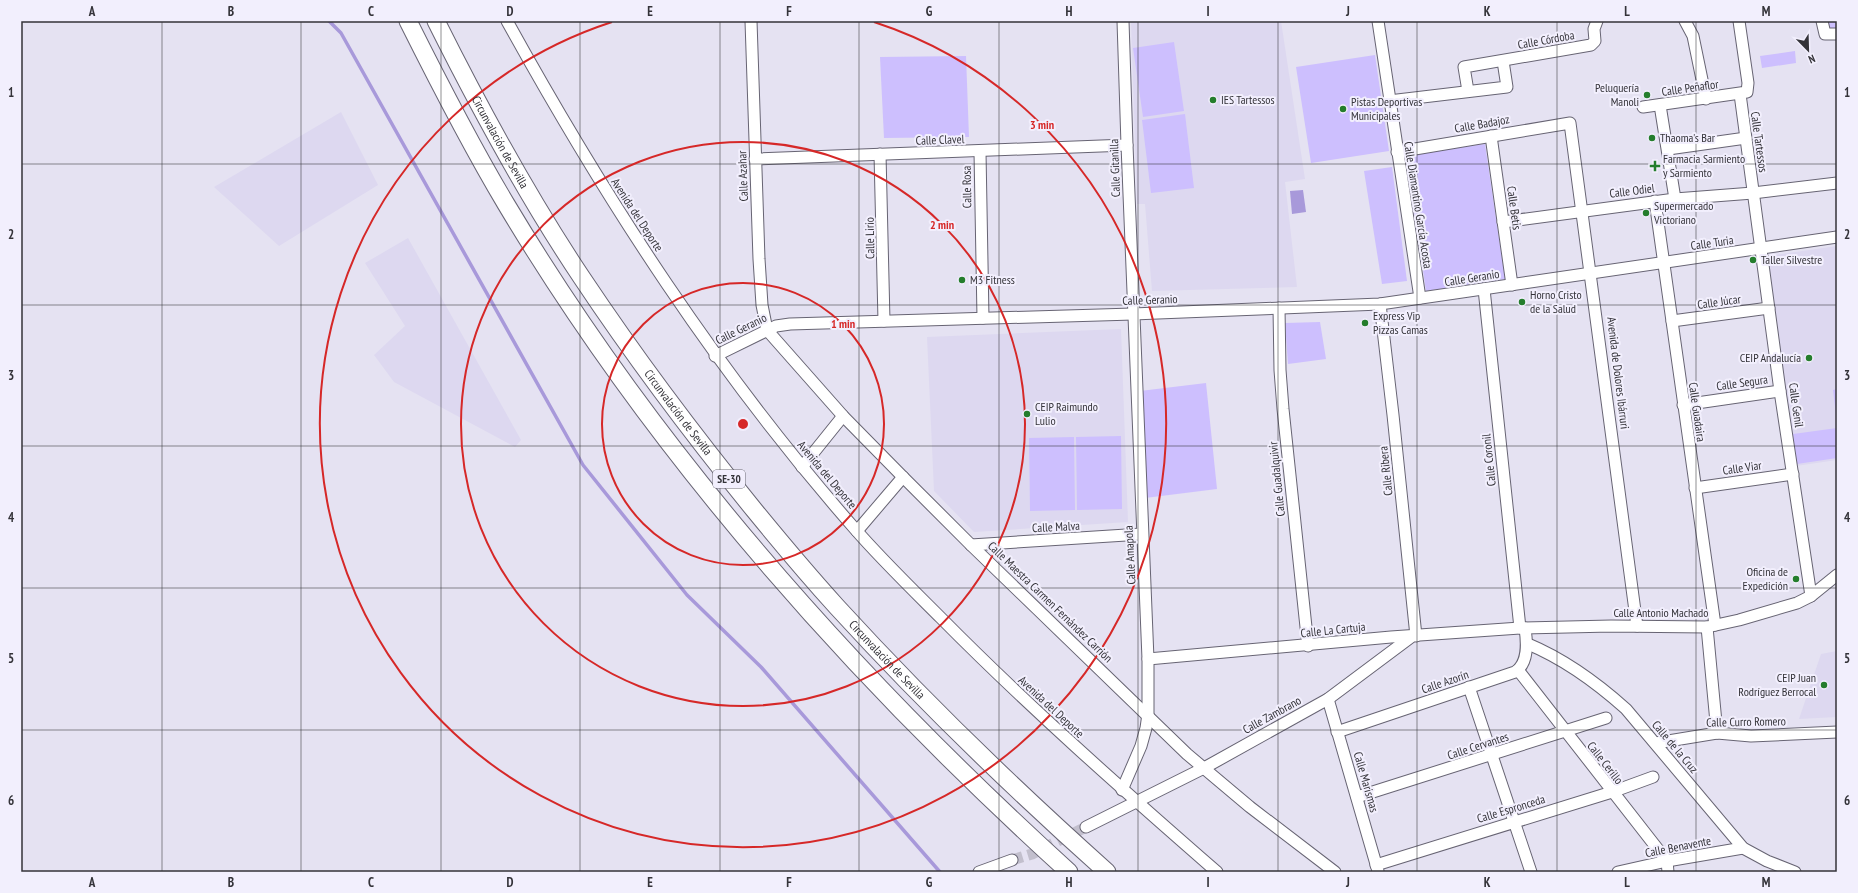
<svg xmlns="http://www.w3.org/2000/svg" width="1858" height="893" font-family="'PT Sans Narrow',sans-serif">
<rect width="100%" height="100%" fill="#e5e2f2"/>
<g fill="#ddd8f0">
<path d="M 1131,21 L 1281,21 L 1305,179 L 1285,182 L 1297,287 L 1152,291 L 1145,204 L 1137,204 Z"/>
<path d="M 341,112 L 378,185 L 279,246 L 214,187 Z"/>
<path d="M 408,238 L 521,440 L 515,447 L 394,382 L 374,355 L 405,326 L 365,263 Z"/>
<path d="M 1837,246 L 1837,460 L 1796,466 L 1768,256 Z"/>
<path d="M 1121,329 L 1128,522 L 974,532 L 934,491 L 927,337 Z"/>
<path d="M 1837,651 L 1837,717 L 1799,719 L 1821,654 Z"/>
</g>
<g fill="#cdbffe">
<path d="M 1826,21 L 1837,21 L 1837,31 L 1828,32 Z"/>
<path d="M 1174,42 L 1184,111 L 1143,117 L 1133,48 Z"/>
<path d="M 1795,51 L 1796,63 L 1762,68 L 1760,56 Z"/>
<path d="M 1375,55 L 1389,151 L 1311,163 L 1296,67 Z"/>
<path d="M 966,56 L 969,137 L 884,138 L 880,57 Z"/>
<path d="M 1185,114 L 1194,188 L 1151,193 L 1142,120 Z"/>
<path d="M 1485,144 L 1505,279 L 1426,291 L 1406,155 Z"/>
<path d="M 1392,167 L 1407,281 L 1382,284 L 1364,171 Z"/>
<path d="M 1320,322 L 1326,359 L 1288,364 L 1285,323 Z"/>
<path d="M 1206,383 L 1217,489 L 1145,498 L 1140,391 Z"/>
<path d="M 1837,389 L 1837,423 L 1833,390 Z"/>
<path d="M 1837,428 L 1837,458 L 1797,464 L 1793,434 Z"/>
<path d="M 1121,436 L 1122,509 L 1077,510 L 1076,437 Z"/>
<path d="M 1074,437 L 1075,510 L 1030,511 L 1029,438 Z"/>
</g>
<path fill="#a899da" d="M 1303,190 L 1306,212 L 1292,214 L 1290,191 Z"/>
<g fill="none" stroke-linecap="round" stroke-linejoin="round">
<path stroke="#a899da" stroke-width="3.5" d="M 329,21 L 341,33 L 583,465 L 687,595 L 761,667 L 940,872"/>
<path stroke="#c2bfcd" stroke-width="11" stroke-dasharray="11 5.5" stroke-linecap="butt" d="M 1012,860 L 1032,854 L 1086,827"/>
<defs>
<g id="minor">
<path d="M 507,21 C 607,202 718,373 855,529 C 882,560 912,589 941,618 C 1029,707 1123,790 1217,872"/>
<path d="M 751,21 L 759,259 L 762,305 L 767,330 L 843,416 L 903,477 L 971,545 L 1187,754 L 1250,807 L 1335,872"/>
<path d="M 1378,21 L 1420,298"/>
<path d="M 1685,21 L 1693,36 L 1706,99"/>
<path d="M 1822,21 L 1825,34 L 1837,34"/>
<path d="M 1468,91 L 1464,67 L 1591,45 L 1595,41 L 1594,29 L 1597,21"/>
<path d="M 1740,94 L 1780,391 L 1811,596"/>
<path d="M 1389,101 L 1507,87 L 1503,61"/>
<path d="M 1660,105 L 1675,199"/>
<path d="M 1643,107 L 1747,92 L 1748,83 L 1739,21"/>
<path d="M 1491,136 L 1512,285"/>
<path d="M 1668,149 L 1746,138"/>
<path d="M 980,152 L 983,318"/>
<path d="M 1397,152 L 1570,123 L 1637,626"/>
<path d="M 880,154 L 884,321"/>
<path d="M 755,159 L 1127,145"/>
<path d="M 1655,201 L 1715,625"/>
<path d="M 1503,222 L 1675,199 L 1753,193 L 1837,183"/>
<path d="M 1484,289 L 1520,628"/>
<path d="M 1380,304 L 1393,415 L 1416,636"/>
<path d="M 1279,308 L 1280,370 L 1283,409 L 1308,646"/>
<path d="M 1672,321 L 1769,308"/>
<path d="M 715,356 L 776,326 L 790,324 L 1133,314 L 1380,304 L 1837,237"/>
<path d="M 1683,405 L 1780,391"/>
<path d="M 802,467 L 843,416"/>
<path d="M 1695,488 L 1793,474"/>
<path d="M 857,531 L 903,477"/>
<path d="M 971,545 L 1142,534"/>
<path d="M 1707,627 L 1717,733"/>
<path d="M 1528,644 C 1564,659 1597,683 1626,709 L 1743,848 L 1767,861 L 1795,872"/>
<path d="M 1148,659 L 1391,637 L 1520,628 L 1611,626 L 1707,627 L 1739,620 L 1797,603 L 1811,596 L 1837,575"/>
<path d="M 1518,670 L 1667,861 L 1668,872"/>
<path d="M 1469,687 L 1531,872"/>
<path d="M 1328,699 L 1378,871"/>
<path d="M 1337,732 L 1515,672 C 1529,663 1527,642 1525,628"/>
<path d="M 1656,743 L 1717,733 L 1751,736 L 1837,732"/>
<path d="M 1122,790 L 1141,746 L 1146,728 L 1148,714 L 1148,659 L 1127,145 L 1123,21"/>
<path d="M 1357,797 L 1606,718"/>
<path d="M 1086,827 L 1204,768 L 1328,699 L 1411,637"/>
<path d="M 1376,865 L 1612,792 L 1653,777"/>
<path d="M 979,872 L 1012,860"/>
<path d="M 1618,872 L 1667,861 L 1743,848"/>
</g>
<g id="highway">
<path d="M 408,21 C 439,83 470,144 506,204 C 656,455 853,676 1069,872"/>
<path id="s1" d="M 436,21 C 480,109 527,196 582,278 C 636,359 694,436 755,511 C 782,544 809,576 837,607 C 922,700 1013,788 1107,872"/>
</g>
</defs>
<use href="#minor" stroke="#676473" stroke-width="13"/>
<use href="#highway" stroke="#676473" stroke-width="19"/>
<use href="#minor" stroke="#fff" stroke-width="11"/>
<use href="#highway" stroke="#fff" stroke-width="17"/>
</g>
<path fill="none" stroke="#343339" stroke-width="1" stroke-opacity="0.55" d="M 162,21 L 162,872M 301,21 L 301,872M 441,21 L 441,872M 580,21 L 580,872M 720,21 L 720,872M 859,21 L 859,872M 999,21 L 999,872M 1138,21 L 1138,872M 1278,21 L 1278,872M 1417,21 L 1417,872M 1557,21 L 1557,872M 1696,21 L 1696,872M 21,164 L 1837,164M 21,305 L 1837,305M 21,446 L 1837,446M 21,588 L 1837,588M 21,730 L 1837,730"/>
<g fill="none" stroke="#d62828" stroke-width="2">
<circle cx="743" cy="424" r="141"/>
<circle cx="743" cy="424" r="282"/>
<path d="M874 22A423 423 0 1 1 612 22"/>
</g>
<g fill="#247d2c" stroke="#f2effd" stroke-width="1.5">
<circle cx="1647" cy="95" r="4"/>
<circle cx="1213" cy="100" r="4"/>
<circle cx="1343" cy="109" r="4"/>
<circle cx="1652" cy="138" r="4"/>
<path d="M1653 160h4v4h4v4h-4v4h-4v-4h-4v-4h4z"/>
<circle cx="1646" cy="213" r="4"/>
<circle cx="1753" cy="260" r="4"/>
<circle cx="962" cy="280" r="4"/>
<circle cx="1522" cy="302" r="4"/>
<circle cx="1365" cy="323" r="4"/>
<circle cx="1809" cy="358" r="4"/>
<circle cx="1027" cy="414" r="4"/>
<circle cx="1796" cy="579" r="4"/>
<circle cx="1824" cy="685" r="4"/>
</g>
<g text-anchor="middle" stroke-width="4" stroke-linejoin="round" paint-order="stroke">
<rect fill="#f2effd" stroke="#6d6b74" stroke-width="1" x="713" y="470" width="32" height="18" rx="3"/>
<g font-size="11" font-weight="bold" fill="#343339">
<text x="729" y="483">SE-30</text>
</g>
<g font-size="12" fill="#343339" stroke="#f2effd">
<text transform="translate(1546 40) rotate(-10)" y="4">Calle Córdoba</text>
<text transform="translate(1690 88) rotate(-8)" y="4">Calle Peñaflor</text>
<text transform="translate(1482 124) rotate(-10)" y="4">Calle Badajoz</text>
<text transform="translate(940 140) rotate(-2)" y="4">Calle Clavel</text>
<text dy="4" stroke="none"><textPath href="#s1" startOffset="137">Circunvalación de Sevilla</textPath></text>
<text transform="translate(1759 142) rotate(82)" y="4">Calle Tartessos</text>
<text transform="translate(1115 168) rotate(-92)" y="4">Calle Gitanilla</text>
<text transform="translate(743 176) rotate(-92)" y="4">Calle Azahar</text>
<text transform="translate(967 187) rotate(-91)" y="4">Calle Rosa</text>
<text transform="translate(1632 191) rotate(-7)" y="4">Calle Odiel</text>
<text transform="translate(1418 205) rotate(81)" y="4">Calle Diamantino García Acosta</text>
<text transform="translate(1514 208) rotate(82)" y="4">Calle Betis</text>
<text transform="translate(637 215) rotate(57)" y="4">Avenida del Deporte</text>
<text transform="translate(870 238) rotate(-91)" y="4">Calle Lirio</text>
<text transform="translate(1712 243) rotate(-8)" y="4">Calle Turia</text>
<text transform="translate(1472 278) rotate(-9)" y="4">Calle Geranio</text>
<text transform="translate(1150 300) rotate(-2)" y="4">Calle Geranio</text>
<text transform="translate(1719 302) rotate(-8)" y="4">Calle Júcar</text>
<text transform="translate(741 329) rotate(-26)" y="4">Calle Geranio</text>
<text transform="translate(1618 373) rotate(83)" y="4">Avenida de Dolores Ibárruri</text>
<text transform="translate(1742 383) rotate(-8)" y="4">Calle Segura</text>
<text transform="translate(1796 405) rotate(82)" y="4">Calle Genil</text>
<text transform="translate(1697 412) rotate(82)" y="4">Calle Guadaira</text>
<text dy="4" stroke="none"><textPath href="#s1" startOffset="461">Circunvalación de Sevilla</textPath></text>
<text transform="translate(1489 460) rotate(-96)" y="4">Calle Coronil</text>
<text transform="translate(1742 468) rotate(-8)" y="4">Calle Viar</text>
<text transform="translate(1386 471) rotate(-96)" y="4">Calle Ribera</text>
<text transform="translate(827 475) rotate(50)" y="4">Avenida del Deporte</text>
<text transform="translate(1277 479) rotate(-96)" y="4">Calle Guadalquivir</text>
<text transform="translate(1056 527) rotate(-3)" y="4">Calle Malva</text>
<text transform="translate(1130 555) rotate(-93)" y="4">Calle Amapola</text>
<text transform="translate(1050 602) rotate(44)" y="4">Calle Maestra Carmen Fernández Carrión</text>
<text x="1661" y="617">Calle Antonio Machado</text>
<text transform="translate(1333 630) rotate(-6)" y="4">Calle La Cartuja</text>
<text dy="4" stroke="none"><textPath href="#s1" startOffset="785">Circunvalación de Sevilla</textPath></text>
<text transform="translate(1445 682) rotate(-19)" y="4">Calle Azorín</text>
<text transform="translate(1051 707) rotate(43)" y="4">Avenida del Deporte</text>
<text transform="translate(1272 715) rotate(-29)" y="4">Calle Zambrano</text>
<text transform="translate(1746 722) rotate(-1)" y="4">Calle Curro Romero</text>
<text transform="translate(1478 746) rotate(-18)" y="4">Calle Cervantes</text>
<text transform="translate(1675 747) rotate(50)" y="4">Calle de la Cruz</text>
<text transform="translate(1605 763) rotate(52)" y="4">Calle Cerillo</text>
<text transform="translate(1366 782) rotate(74)" y="4">Calle Marismas</text>
<text transform="translate(1511 809) rotate(-17)" y="4">Calle Espronceda</text>
<text transform="translate(1678 847) rotate(-11)" y="4">Calle Benavente</text>
</g>
<g font-size="12" fill="#343339" stroke="#f2effd" text-anchor="start">
<text x="1639" y="92" text-anchor="end">Peluquería<tspan x="1639" dy="14">Manoli</tspan></text>
<text x="1221" y="104">IES Tartessos</text>
<text x="1351" y="106">Pistas Deportivas<tspan x="1351" dy="14">Municipales</tspan></text>
<text x="1660" y="142">Thaoma's Bar</text>
<text x="1663" y="163">Farmacia Sarmiento<tspan x="1663" dy="14">y Sarmiento</tspan></text>
<text x="1654" y="210">Supermercado<tspan x="1654" dy="14">Victoriano</tspan></text>
<text x="1761" y="264">Taller Silvestre</text>
<text x="970" y="284">M3 Fitness</text>
<text x="1530" y="299">Horno Cristo<tspan x="1530" dy="14">de la Salud</tspan></text>
<text x="1373" y="320">Express Vip<tspan x="1373" dy="14">Pizzas Camas</tspan></text>
<text x="1801" y="362" text-anchor="end">CEIP Andalucía</text>
<text x="1035" y="411">CEIP Raimundo<tspan x="1035" dy="14">Lulio</tspan></text>
<text x="1788" y="576" text-anchor="end">Oficina de<tspan x="1788" dy="14">Expedición</tspan></text>
<text x="1816" y="682" text-anchor="end">CEIP Juan<tspan x="1816" dy="14">Rodríguez Berrocal</tspan></text>
</g>
</g>
<circle cx="743" cy="424" r="6" fill="#d62828" stroke="#f2effd" stroke-width="2"/>
<g font-size="12" text-anchor="middle" font-weight="bold" fill="#d62828" stroke="#f2effd" stroke-width="4" stroke-linejoin="round" paint-order="stroke">
<text x="1042" y="129">3 min</text>
<text x="942" y="229">2 min</text>
<text x="843" y="328">1 min</text>
</g>
<rect width="1858" height="893" fill="none" stroke="#f2effd" stroke-width="44"/>
<g transform="translate(1808 50) rotate(157)" stroke="#f2effd" stroke-width="3" paint-order="stroke">
<path d="M0-3L7 15L0 10L-7 15Z" fill="#343339"/>
<text y="-6" font-size="11" font-weight="bold" text-anchor="middle" fill="#343339">N</text>
</g>
<rect x="22" y="22" width="1814" height="849" fill="none" stroke="#343339" stroke-width="1.5"/>
<g font-size="13" text-anchor="middle" font-weight="bold" fill="#343339">
<text x="92" y="16">A</text>
<text x="231" y="16">B</text>
<text x="371" y="16">C</text>
<text x="510" y="16">D</text>
<text x="650" y="16">E</text>
<text x="789" y="16">F</text>
<text x="929" y="16">G</text>
<text x="1069" y="16">H</text>
<text x="1208" y="16">I</text>
<text x="1348" y="16">J</text>
<text x="1487" y="16">K</text>
<text x="1627" y="16">L</text>
<text x="1766" y="16">M</text>
<text x="11" y="97">1</text>
<text x="1847" y="97">1</text>
<text x="11" y="239">2</text>
<text x="1847" y="239">2</text>
<text x="11" y="380">3</text>
<text x="1847" y="380">3</text>
<text x="11" y="522">4</text>
<text x="1847" y="522">4</text>
<text x="11" y="663">5</text>
<text x="1847" y="663">5</text>
<text x="11" y="805">6</text>
<text x="1847" y="805">6</text>
<text x="92" y="887">A</text>
<text x="231" y="887">B</text>
<text x="371" y="887">C</text>
<text x="510" y="887">D</text>
<text x="650" y="887">E</text>
<text x="789" y="887">F</text>
<text x="929" y="887">G</text>
<text x="1069" y="887">H</text>
<text x="1208" y="887">I</text>
<text x="1348" y="887">J</text>
<text x="1487" y="887">K</text>
<text x="1627" y="887">L</text>
<text x="1766" y="887">M</text>
</g>
</svg>
